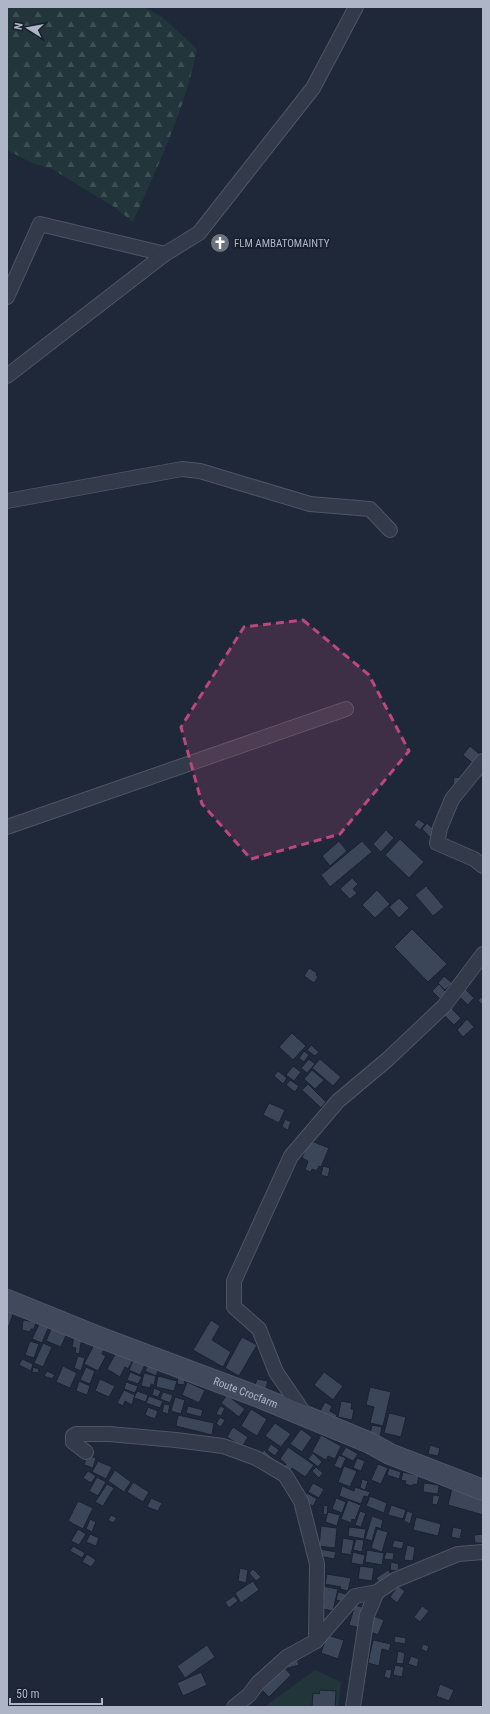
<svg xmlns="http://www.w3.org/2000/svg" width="490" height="1714" font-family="'Roboto Condensed',sans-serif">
<defs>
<pattern id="forest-firs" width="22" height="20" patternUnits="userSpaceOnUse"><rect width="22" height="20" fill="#21353a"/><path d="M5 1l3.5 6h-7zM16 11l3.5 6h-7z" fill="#3f5055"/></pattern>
</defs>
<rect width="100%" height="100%" fill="#1f2839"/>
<path fill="#21353a" d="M 315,1670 L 341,1682 L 338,1707 L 264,1707 Z"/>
<path fill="url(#forest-firs)" d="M 7,7 L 144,7 L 161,16 L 197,49 C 185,109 158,166 133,222 L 114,207 L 52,169 L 34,164 L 7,150 Z"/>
<g fill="#3b4659" stroke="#1b2230">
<path d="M 470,746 L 483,757 L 476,766 L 463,755 Z"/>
<path d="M 454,777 L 463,778 L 462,785 L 453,784 Z"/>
<path d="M 418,819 L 425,824 L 420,830 L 414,825 Z"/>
<path d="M 427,823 L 436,831 L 430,837 L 422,829 Z"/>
<path d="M 386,830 L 394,838 L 381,852 L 373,844 Z"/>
<path d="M 400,839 L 424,862 L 409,878 L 385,855 Z"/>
<path d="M 339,841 L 347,851 L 330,866 L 322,856 Z"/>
<path d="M 362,841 L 372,852 L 330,887 L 321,875 Z"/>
<path d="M 352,878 L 358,884 L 353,889 L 357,893 L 350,899 L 340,889 Z"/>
<path d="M 426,886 L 444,907 L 433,916 L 415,895 Z"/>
<path d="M 377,890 L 390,904 L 375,918 L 362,905 Z"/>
<path d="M 399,898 L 409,908 L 399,918 L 389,907 Z"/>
<path d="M 412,929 L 447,964 L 428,982 L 394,947 Z"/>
<path d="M 309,968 L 317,973 L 316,975 L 318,977 L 314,983 L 304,976 Z"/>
<path d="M 444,976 L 452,983 L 445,990 L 438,983 Z"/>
<path d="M 439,984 L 446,992 L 440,999 L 432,991 Z"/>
<path d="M 464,988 L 474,998 L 468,1005 L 457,994 Z"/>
<path d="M 483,996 L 483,1006 L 478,1000 Z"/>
<path d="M 449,1006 L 461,1018 L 454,1025 L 442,1013 Z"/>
<path d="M 467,1019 L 474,1027 L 463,1037 L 457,1030 Z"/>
<path d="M 292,1033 L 306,1046 L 293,1060 L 279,1047 Z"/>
<path d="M 311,1045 L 319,1052 L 315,1056 L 307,1050 Z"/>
<path d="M 304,1051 L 309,1055 L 304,1062 L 299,1058 Z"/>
<path d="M 309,1059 L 315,1064 L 307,1073 L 301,1068 Z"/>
<path d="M 320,1059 L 341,1077 L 333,1086 L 312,1068 Z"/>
<path d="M 293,1066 L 301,1072 L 294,1081 L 286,1075 Z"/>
<path d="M 312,1070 L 324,1080 L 315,1089 L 304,1079 Z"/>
<path d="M 278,1071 L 287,1078 L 283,1084 L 274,1076 Z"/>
<path d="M 290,1080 L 299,1086 L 295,1092 L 286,1085 Z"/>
<path d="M 308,1084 L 326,1102 L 321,1108 L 302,1090 Z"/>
<path d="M 269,1103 L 285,1110 L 279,1123 L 263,1115 Z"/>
<path d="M 285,1119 L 291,1122 L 288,1130 L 282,1127 Z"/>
<path d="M 309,1140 L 329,1148 L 321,1167 L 319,1166 L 317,1171 L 312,1169 L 311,1172 L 305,1170 L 308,1161 L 302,1158 Z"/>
<path d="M 323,1166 L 330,1168 L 328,1177 L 321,1175 Z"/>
<path d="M 7,1308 L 14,1311 L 9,1326 L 7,1325 Z"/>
<path d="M 23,1320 L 36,1322 L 34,1329 L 31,1329 L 30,1332 L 22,1330 Z"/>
<path d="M 211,1320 L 220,1326 L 212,1340 L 231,1352 L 223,1367 L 193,1350 Z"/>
<path d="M 40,1322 L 49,1326 L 42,1343 L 32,1339 Z"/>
<path d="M 52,1327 L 67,1333 L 61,1347 L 46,1341 Z"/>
<path d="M 74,1336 L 82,1338 L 79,1354 L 75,1353 L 76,1348 L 72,1347 Z"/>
<path d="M 242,1337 L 257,1345 L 239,1376 L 225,1368 Z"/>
<path d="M 30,1341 L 39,1344 L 34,1358 L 25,1355 Z"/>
<path d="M 96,1341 L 105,1346 L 102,1354 L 106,1356 L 98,1371 L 84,1364 Z"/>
<path d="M 43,1343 L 52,1347 L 43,1367 L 34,1363 Z"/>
<path d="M 118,1349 L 134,1358 L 128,1369 L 125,1367 L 120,1377 L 107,1369 Z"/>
<path d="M 78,1356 L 85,1358 L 81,1371 L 74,1368 Z"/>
<path d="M 22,1359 L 33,1364 L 31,1371 L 19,1365 Z"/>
<path d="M 133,1360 L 145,1365 L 140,1375 L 129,1370 Z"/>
<path d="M 149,1363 L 159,1368 L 156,1376 L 145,1371 Z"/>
<path d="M 63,1366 L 77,1373 L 70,1388 L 56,1382 Z"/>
<path d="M 33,1367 L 39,1369 L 38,1373 L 32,1372 Z"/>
<path d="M 86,1367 L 95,1371 L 90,1384 L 80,1380 Z"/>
<path d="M 47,1371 L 55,1375 L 52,1379 L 44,1376 Z"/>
<path d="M 130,1372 L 142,1377 L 138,1384 L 127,1380 Z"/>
<path d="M 324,1372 L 343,1386 L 333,1400 L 314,1385 Z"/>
<path d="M 144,1373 L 156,1376 L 154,1385 L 151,1384 L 150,1388 L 141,1386 Z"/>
<path d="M 158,1376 L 177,1381 L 174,1391 L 156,1387 Z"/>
<path d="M 178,1377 L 185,1378 L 184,1385 L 177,1384 Z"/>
<path d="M 100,1379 L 115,1386 L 109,1397 L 95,1391 Z"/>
<path d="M 257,1379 L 268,1381 L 265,1391 L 254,1388 Z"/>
<path d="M 79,1381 L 90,1386 L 87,1395 L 76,1391 Z"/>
<path d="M 126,1382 L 138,1386 L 135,1393 L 124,1389 Z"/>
<path d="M 187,1382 L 205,1390 L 199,1403 L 182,1395 Z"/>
<path d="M 370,1387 L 391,1392 L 383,1426 L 370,1423 L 374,1407 L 366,1405 Z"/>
<path d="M 154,1388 L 161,1391 L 158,1397 L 152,1395 Z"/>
<path d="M 124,1390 L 135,1395 L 132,1405 L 125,1401 L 123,1406 L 117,1403 Z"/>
<path d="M 137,1391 L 148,1395 L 146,1402 L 134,1398 Z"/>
<path d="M 163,1392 L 173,1395 L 170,1403 L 160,1399 Z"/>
<path d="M 227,1395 L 245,1409 L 239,1417 L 221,1403 Z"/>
<path d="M 149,1396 L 163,1401 L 160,1408 L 146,1403 Z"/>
<path d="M 175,1397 L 185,1400 L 181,1414 L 171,1411 Z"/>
<path d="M 341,1401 L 352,1403 L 351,1409 L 354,1409 L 352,1420 L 338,1417 Z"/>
<path d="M 325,1402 L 332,1406 L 330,1411 L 337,1415 L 332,1424 L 318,1415 Z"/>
<path d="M 164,1404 L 170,1405 L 168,1414 L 162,1412 Z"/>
<path d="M 188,1406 L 203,1410 L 201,1417 L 186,1413 Z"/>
<path d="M 220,1406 L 225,1408 L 221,1416 L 216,1414 Z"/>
<path d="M 148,1407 L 158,1411 L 155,1419 L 145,1415 Z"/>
<path d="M 251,1409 L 267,1419 L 257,1436 L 241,1426 Z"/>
<path d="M 389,1413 L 406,1417 L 401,1437 L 384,1433 Z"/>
<path d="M 178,1415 L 214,1423 L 212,1435 L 176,1426 Z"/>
<path d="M 220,1417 L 225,1420 L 221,1427 L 216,1424 Z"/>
<path d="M 275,1423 L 291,1434 L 281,1447 L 265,1436 Z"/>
<path d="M 372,1425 L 382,1427 L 379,1441 L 369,1438 Z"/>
<path d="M 233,1427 L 248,1437 L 242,1447 L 227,1437 Z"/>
<path d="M 301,1429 L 312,1437 L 302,1452 L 290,1444 Z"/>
<path d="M 321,1435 L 341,1446 L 335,1459 L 328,1456 L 326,1460 L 312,1452 Z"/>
<path d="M 271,1444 L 279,1450 L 275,1456 L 267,1450 Z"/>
<path d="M 430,1445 L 440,1448 L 438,1456 L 428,1454 Z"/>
<path d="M 288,1447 L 314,1465 L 305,1477 L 292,1468 L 288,1473 L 283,1469 L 286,1464 L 280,1459 Z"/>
<path d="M 346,1447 L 358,1454 L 353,1461 L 341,1455 Z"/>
<path d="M 264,1450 L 275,1460 L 271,1465 L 260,1455 Z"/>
<path d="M 313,1453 L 322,1462 L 318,1467 L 308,1459 Z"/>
<path d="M 87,1455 L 96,1458 L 93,1468 L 84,1465 Z"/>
<path d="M 339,1455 L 346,1458 L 341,1469 L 334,1466 Z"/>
<path d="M 357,1458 L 365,1461 L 361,1471 L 353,1468 Z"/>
<path d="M 98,1461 L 112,1467 L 106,1479 L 92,1472 Z"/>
<path d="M 378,1464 L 388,1468 L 381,1484 L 371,1480 Z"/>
<path d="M 344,1466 L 357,1471 L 350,1487 L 338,1482 Z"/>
<path d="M 316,1467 L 323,1473 L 319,1478 L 312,1471 Z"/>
<path d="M 389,1468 L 401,1472 L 399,1479 L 387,1475 Z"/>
<path d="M 115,1470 L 131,1482 L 124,1492 L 108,1481 Z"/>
<path d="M 88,1471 L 96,1476 L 91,1483 L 83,1478 Z"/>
<path d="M 403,1472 L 419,1476 L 417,1485 L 413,1484 L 413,1486 L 405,1484 L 406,1481 L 401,1480 Z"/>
<path d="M 97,1477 L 106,1482 L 98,1496 L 89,1491 Z"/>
<path d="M 362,1479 L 368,1481 L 365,1490 L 360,1488 Z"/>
<path d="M 133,1482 L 149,1492 L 143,1502 L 127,1492 Z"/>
<path d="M 313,1483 L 324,1489 L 319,1498 L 308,1492 Z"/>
<path d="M 424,1483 L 439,1485 L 438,1494 L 423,1492 Z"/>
<path d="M 107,1484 L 114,1488 L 103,1506 L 95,1502 Z"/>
<path d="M 342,1486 L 354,1491 L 355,1487 L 370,1492 L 368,1497 L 364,1496 L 361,1504 L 339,1496 Z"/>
<path d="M 452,1488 L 483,1498 L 483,1515 L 448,1505 Z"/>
<path d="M 307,1493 L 317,1499 L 313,1506 L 303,1501 Z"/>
<path d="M 433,1495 L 440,1496 L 437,1505 L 432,1504 Z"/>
<path d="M 370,1496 L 387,1503 L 384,1513 L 366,1506 Z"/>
<path d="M 151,1498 L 162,1503 L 158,1511 L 147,1507 Z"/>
<path d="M 336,1498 L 346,1502 L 342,1513 L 332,1509 Z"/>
<path d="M 348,1500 L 361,1505 L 355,1520 L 352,1519 L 351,1523 L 341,1519 Z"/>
<path d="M 78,1501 L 93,1508 L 83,1529 L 68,1521 Z"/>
<path d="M 324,1505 L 328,1506 L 327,1515 L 323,1514 Z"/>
<path d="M 391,1505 L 406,1510 L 403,1519 L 388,1515 Z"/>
<path d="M 360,1511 L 366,1513 L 361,1527 L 355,1525 Z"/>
<path d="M 407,1511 L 413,1513 L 410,1524 L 404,1521 Z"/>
<path d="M 328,1512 L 340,1515 L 337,1526 L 325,1522 Z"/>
<path d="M 111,1515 L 117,1518 L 113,1523 L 108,1520 Z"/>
<path d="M 372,1516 L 383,1520 L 381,1529 L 376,1527 L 372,1541 L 365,1539 Z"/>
<path d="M 416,1517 L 441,1524 L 438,1536 L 413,1530 Z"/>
<path d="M 90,1519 L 96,1522 L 92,1532 L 86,1529 Z"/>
<path d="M 321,1526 L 337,1528 L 335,1548 L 319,1546 Z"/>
<path d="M 349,1527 L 366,1529 L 364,1539 L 348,1536 Z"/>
<path d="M 453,1527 L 462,1529 L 460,1539 L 451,1537 Z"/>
<path d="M 78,1529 L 86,1534 L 79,1545 L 71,1541 Z"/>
<path d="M 377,1529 L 388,1532 L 382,1552 L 371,1548 Z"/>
<path d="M 90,1534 L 99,1538 L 96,1546 L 86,1542 Z"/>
<path d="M 483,1534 L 483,1543 L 475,1543 L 474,1535 Z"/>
<path d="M 343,1538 L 354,1540 L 351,1555 L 341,1553 Z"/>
<path d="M 356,1539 L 364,1540 L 362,1552 L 353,1550 Z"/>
<path d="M 394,1540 L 404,1542 L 402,1549 L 392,1547 Z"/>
<path d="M 407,1545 L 415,1547 L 413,1561 L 404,1560 Z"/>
<path d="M 73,1546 L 85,1553 L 82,1558 L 70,1551 Z"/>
<path d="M 320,1549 L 336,1552 L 334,1559 L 319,1556 Z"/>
<path d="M 367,1550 L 384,1553 L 382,1565 L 365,1562 Z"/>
<path d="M 353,1552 L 365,1555 L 363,1565 L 351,1563 Z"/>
<path d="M 386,1552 L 394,1553 L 393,1560 L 384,1559 Z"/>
<path d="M 87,1554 L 96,1560 L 91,1567 L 82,1562 Z"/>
<path d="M 391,1562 L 399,1564 L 398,1571 L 390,1570 Z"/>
<path d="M 360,1566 L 374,1568 L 372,1581 L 358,1579 Z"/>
<path d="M 240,1568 L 248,1570 L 246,1583 L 238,1581 Z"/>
<path d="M 253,1569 L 261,1577 L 256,1581 L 249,1573 Z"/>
<path d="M 388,1570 L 393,1577 L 381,1585 L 376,1578 Z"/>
<path d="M 327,1574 L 351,1578 L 348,1591 L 340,1589 L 341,1587 L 325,1584 Z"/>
<path d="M 253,1581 L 259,1590 L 241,1603 L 235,1593 Z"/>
<path d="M 317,1585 L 338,1589 L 333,1611 L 323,1609 L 324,1600 L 317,1599 Z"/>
<path d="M 398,1586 L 405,1591 L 397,1603 L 390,1597 Z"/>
<path d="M 338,1592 L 346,1594 L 344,1602 L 336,1600 Z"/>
<path d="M 234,1596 L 238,1601 L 229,1608 L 225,1602 Z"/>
<path d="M 355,1605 L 365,1608 L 360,1628 L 349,1625 Z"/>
<path d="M 422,1606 L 429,1611 L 420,1622 L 414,1617 Z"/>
<path d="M 374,1616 L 384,1620 L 378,1635 L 368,1631 Z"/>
<path d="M 327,1635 L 344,1640 L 338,1659 L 321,1653 Z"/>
<path d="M 395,1636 L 406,1638 L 405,1644 L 394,1642 Z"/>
<path d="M 373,1640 L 391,1644 L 389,1651 L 382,1649 L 379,1666 L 368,1663 Z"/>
<path d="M 423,1644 L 429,1646 L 427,1652 L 421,1649 Z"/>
<path d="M 207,1645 L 215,1657 L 185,1678 L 177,1666 Z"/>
<path d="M 398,1651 L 405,1653 L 403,1664 L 396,1663 Z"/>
<path d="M 411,1656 L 419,1659 L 417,1667 L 408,1664 Z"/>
<path d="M 297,1658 L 299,1665 L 288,1668 L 286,1661 Z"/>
<path d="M 282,1665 L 291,1675 L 269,1697 L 259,1687 Z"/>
<path d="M 395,1665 L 404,1667 L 402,1677 L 393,1675 Z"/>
<path d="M 386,1669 L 392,1670 L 390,1679 L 384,1677 Z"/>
<path d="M 201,1672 L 207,1685 L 183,1696 L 177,1683 Z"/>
<path d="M 440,1684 L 454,1690 L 449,1701 L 436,1696 Z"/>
<path d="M 320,1690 L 336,1691 L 335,1707 L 312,1707 L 313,1693 L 319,1694 Z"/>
</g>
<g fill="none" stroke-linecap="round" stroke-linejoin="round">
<defs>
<g id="street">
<path d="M 7,297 L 40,224 L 165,254"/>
<path d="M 7,376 L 165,254 L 199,233 L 313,88 L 356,7"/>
<path d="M 7,501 L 182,469 L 200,471 L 310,504 L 370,509 L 390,530"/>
<path d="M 483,761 L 452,799 L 440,828 L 437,843 L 474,859 L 483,866"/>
<path d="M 7,827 L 346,709"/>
<path d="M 306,1416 L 276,1372 L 259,1329 L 234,1307 L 234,1281 L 291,1156 L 338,1101 L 388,1059 L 444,1006 L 483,954"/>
<path d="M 86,1452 L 73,1442 L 73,1436 L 76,1434 L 109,1434 L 176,1440 L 223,1446 L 256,1458 L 285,1475 L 301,1501 L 317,1564 L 316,1641"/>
<path d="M 234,1707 L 249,1695 L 258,1683 L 287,1657 L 316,1641 L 355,1596 L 377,1592 L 395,1580 L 458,1554 L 483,1552"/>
<path d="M 353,1707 L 367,1615 L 377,1592"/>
</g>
<g id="secondary">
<path id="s1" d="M 7,1300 L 96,1336 L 261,1398 L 368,1442 L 390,1454 L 483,1490"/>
</g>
</defs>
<use href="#street" stroke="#4d5564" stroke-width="16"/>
<use href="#secondary" stroke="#4d5564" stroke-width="22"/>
<use href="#street" stroke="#333a49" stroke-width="14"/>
<use href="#secondary" stroke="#41495d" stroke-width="20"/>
</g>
<path fill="#bc477b" fill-opacity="0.2" stroke="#bc477b" stroke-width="3" stroke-dasharray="8 5" stroke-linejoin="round" d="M 303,620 L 369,675 L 409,751 L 340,834 L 251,859 L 202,804 L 181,727 L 244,627 Z"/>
<defs>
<symbol id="church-disc" viewBox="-11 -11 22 22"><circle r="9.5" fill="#6b7280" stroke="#19202e"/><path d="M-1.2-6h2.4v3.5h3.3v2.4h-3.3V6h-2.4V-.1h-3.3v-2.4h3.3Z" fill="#fff"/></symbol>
</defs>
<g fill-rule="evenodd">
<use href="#church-disc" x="209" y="232" width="22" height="22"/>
</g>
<g text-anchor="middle" stroke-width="4" stroke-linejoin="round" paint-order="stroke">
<g font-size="11" fill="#adb5c6" stroke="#19202e" text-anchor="start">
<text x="234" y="247">FLM AMBATOMAINTY</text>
</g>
<g font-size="11" fill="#adb5c6" stroke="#19202e">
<text dy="4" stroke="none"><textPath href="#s1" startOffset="256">Route Crocfarm</textPath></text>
</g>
</g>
<rect width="490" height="1714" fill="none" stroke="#adb5c6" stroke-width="16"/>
<g transform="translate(28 28) rotate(281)" stroke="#19202e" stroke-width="3" paint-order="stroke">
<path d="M0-3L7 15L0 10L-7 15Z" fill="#adb5c6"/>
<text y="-6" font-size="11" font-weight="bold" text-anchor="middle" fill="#adb5c6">N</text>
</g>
<path d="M10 1698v6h92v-6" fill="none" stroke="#adb5c6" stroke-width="2"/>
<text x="16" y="1698" font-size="12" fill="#adb5c6" stroke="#19202e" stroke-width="3" paint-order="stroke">50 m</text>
</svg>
